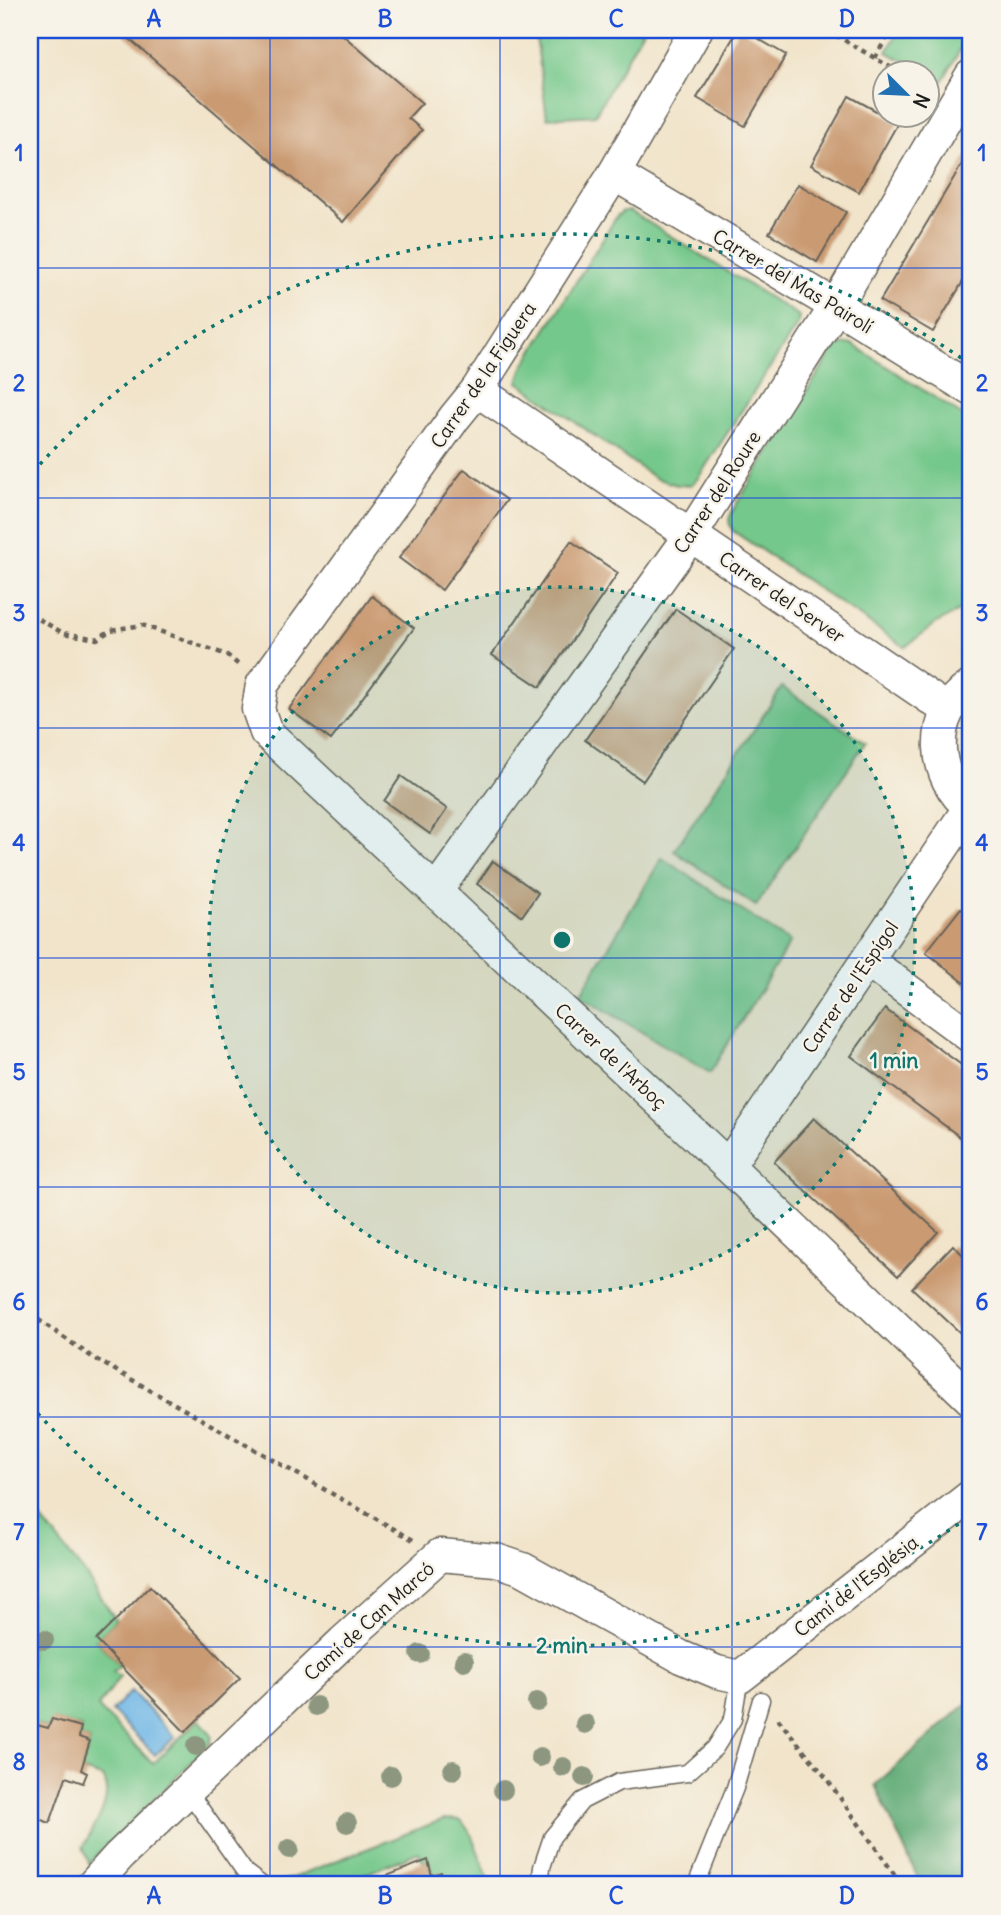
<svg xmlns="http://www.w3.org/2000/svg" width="1001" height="1915" font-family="Delius,sans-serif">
<rect width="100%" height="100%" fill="#f7f3e8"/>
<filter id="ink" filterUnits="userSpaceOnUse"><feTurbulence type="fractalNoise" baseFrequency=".0143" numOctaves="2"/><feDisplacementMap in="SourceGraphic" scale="14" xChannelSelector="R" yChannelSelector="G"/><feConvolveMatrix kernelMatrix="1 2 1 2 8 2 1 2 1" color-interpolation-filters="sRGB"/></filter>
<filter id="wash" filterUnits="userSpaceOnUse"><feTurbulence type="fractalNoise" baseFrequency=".00686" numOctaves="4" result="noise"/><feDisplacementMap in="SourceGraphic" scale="28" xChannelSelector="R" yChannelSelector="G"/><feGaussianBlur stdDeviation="1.57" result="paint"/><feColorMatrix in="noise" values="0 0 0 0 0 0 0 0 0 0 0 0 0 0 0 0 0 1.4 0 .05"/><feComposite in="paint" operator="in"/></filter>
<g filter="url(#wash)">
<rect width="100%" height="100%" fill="#f1e4ca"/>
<g fill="#75c88b" stroke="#487254" stroke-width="2">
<path d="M 535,30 L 643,30 L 595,115 L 547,118 Z"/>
<path d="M 899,30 L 971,30 L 942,82 L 887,52 Z"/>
<path d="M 623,211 L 630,211 L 799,316 L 798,324 L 698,478 L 691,485 L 677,485 L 655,478 L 518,382 L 523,367 L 617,216 Z"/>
<path d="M 852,344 L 971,421 L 971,604 L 935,624 L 905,647 L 733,531 C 727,522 729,517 734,508 L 831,353 L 840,345 Z"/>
<path d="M 782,687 L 865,743 L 756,906 L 674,851 Z"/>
<path d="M 662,858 L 790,942 L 710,1073 L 580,995 Z"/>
<path d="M 30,1505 L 86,1575 L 116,1620 L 96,1640 L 120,1665 L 113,1672 L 120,1676 L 98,1707 L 153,1764 L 199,1719 L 212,1736 L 210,1744 L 89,1863 L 83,1847 C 94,1826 113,1802 104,1778 L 81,1770 L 90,1741 L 79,1737 L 81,1727 L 52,1720 L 48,1728 L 30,1723 Z"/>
<path d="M 444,1819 L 461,1820 L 471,1834 L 491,1885 L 446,1885 L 441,1872 L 432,1876 L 428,1861 L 423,1862 L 419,1852 L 363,1875 L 324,1880 L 306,1885 L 276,1884 Z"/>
</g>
<path fill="#60ac77" stroke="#3e644a" stroke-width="2" d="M 971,1700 L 971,1885 L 921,1885 L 875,1785 Z"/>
<path fill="#6fb7e7" stroke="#466a82" stroke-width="2" d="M 131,1691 L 175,1737 L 155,1755 L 112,1711 Z"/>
<g id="blocks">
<g fill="#ca9b73">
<path d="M 119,30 L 337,30 L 422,103 L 408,118 L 422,130 L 343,222 Z"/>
<path d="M 738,30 L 743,30 L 786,55 L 745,126 L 697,98 Z"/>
<path d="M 849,96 L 898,123 L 859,192 L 811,165 Z"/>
<path d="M 971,149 L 971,268 L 933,332 L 880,301 Z"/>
<path d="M 798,184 L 846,212 L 817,262 L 769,233 Z"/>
<path d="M 464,469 L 507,500 L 442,590 L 399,558 Z"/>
<path d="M 571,541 L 618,573 L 540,687 L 492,655 Z"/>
<path d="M 372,596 L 414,628 L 331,740 L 289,709 Z"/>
<path d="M 676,609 L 734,649 L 643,781 L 585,740 Z"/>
<path d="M 401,776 L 447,809 L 430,834 L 384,801 Z"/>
<path d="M 493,861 L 538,893 L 522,916 L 477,884 Z"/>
<path d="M 961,908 L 971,917 L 971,988 L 926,952 Z"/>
<path d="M 885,1009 L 971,1072 L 971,1145 L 851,1056 Z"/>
<path d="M 814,1118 L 938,1232 L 898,1276 L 774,1162 Z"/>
<path d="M 953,1245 L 971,1263 L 971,1343 L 912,1288 Z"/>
<path d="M 150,1586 L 240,1678 L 185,1732 L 96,1640 Z"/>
<path d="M 52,1719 L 81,1727 L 79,1737 L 90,1741 L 81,1770 L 87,1773 L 83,1783 L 66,1777 L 50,1823 L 30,1816 L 30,1723 L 48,1728 Z"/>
<path d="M 428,1860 L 432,1876 L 441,1872 L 446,1885 L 378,1885 L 376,1880 Z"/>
</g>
</g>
</g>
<g filter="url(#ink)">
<use href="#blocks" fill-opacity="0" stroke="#676259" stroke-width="2"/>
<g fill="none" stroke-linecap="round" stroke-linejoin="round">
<defs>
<g id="service">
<path d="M 184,1795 L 195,1801 L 245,1872 L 262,1885"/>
<path d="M 540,1885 L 542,1867 L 552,1837 L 582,1801 L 619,1782 L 687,1773 L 715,1748 L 733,1719 L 740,1677"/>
<path d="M 696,1885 L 735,1788 L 761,1700"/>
</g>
<g id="minor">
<path d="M 696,30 L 614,174 L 477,390 L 455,417 L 262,685 L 258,709 L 266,732 L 728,1166 L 971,1399"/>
<path d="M 614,174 L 836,306 L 971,389"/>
<path d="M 477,390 L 948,710"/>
<path d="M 971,686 C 927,715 932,778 971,808"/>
<path d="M 436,891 L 691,535 L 836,306 L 971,76"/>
<path d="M 868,961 L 971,1037"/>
<path d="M 728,1166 L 970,807"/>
<path d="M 93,1885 L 119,1856 L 343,1642 L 440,1555 L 496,1560 L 523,1569 L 681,1657 L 717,1672 L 740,1677 L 971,1496"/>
</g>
</defs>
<use href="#service" stroke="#676259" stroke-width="19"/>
<use href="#minor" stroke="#676259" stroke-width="35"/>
<g stroke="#676259" stroke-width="4.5" stroke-dasharray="5 5" stroke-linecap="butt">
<path d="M 827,30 L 902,74"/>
<path d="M 875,58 L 891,30"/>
<path d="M 30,614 L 63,633 L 97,639 L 111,630 L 142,625 L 227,655 L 240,666"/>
<path d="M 30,1314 L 92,1357 L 415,1541"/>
<path d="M 778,1719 L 824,1775 L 902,1885"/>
</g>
<use href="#service" stroke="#fff" stroke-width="16"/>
<use href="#minor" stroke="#fff" stroke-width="32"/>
</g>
<g fill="#8d9780">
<circle cx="44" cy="1640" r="10"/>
<circle cx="420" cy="1654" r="10"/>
<circle cx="464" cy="1661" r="10"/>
<circle cx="537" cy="1702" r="10"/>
<circle cx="316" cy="1706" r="10"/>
<circle cx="585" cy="1724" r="10"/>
<circle cx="196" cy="1746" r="10"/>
<circle cx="540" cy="1757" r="10"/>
<circle cx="563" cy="1767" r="10"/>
<circle cx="453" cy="1770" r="10"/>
<circle cx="391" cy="1776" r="10"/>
<circle cx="584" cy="1777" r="10"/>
<circle cx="503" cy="1790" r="10"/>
<circle cx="347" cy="1823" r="10"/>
<circle cx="289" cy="1849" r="10"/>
</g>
</g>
<path fill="none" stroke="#1d4ed8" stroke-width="2" stroke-opacity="0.55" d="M 270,30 L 270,1885M 500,30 L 500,1885M 732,30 L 732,1885M 30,268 L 971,268M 30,498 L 971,498M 30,728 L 971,728M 30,958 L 971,958M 30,1187 L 971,1187M 30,1417 L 971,1417M 30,1647 L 971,1647"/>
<circle cx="562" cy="940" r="353" fill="#0f766e" fill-opacity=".12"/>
<g fill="none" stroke="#0f766e" stroke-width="3.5" stroke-dasharray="3.5 7">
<circle cx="562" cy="940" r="353"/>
<path d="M967 1518A706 706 0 0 1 33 1408M33 472A706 706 0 0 1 967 362"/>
</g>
<g text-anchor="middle" stroke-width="5" stroke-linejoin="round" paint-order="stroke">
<g font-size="19" fill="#1c1c1c" stroke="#f7f3e8">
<text transform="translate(793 281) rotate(31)" y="7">Carrer del Mas Pairolí</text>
<text transform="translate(483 375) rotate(-56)" y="7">Carrer de la Figuera</text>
<text transform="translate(717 492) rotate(-57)" y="7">Carrer del Roure</text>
<text transform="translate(782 597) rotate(34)" y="7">Carrer del Server</text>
<text transform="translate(850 987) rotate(-56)" y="7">Carrer de l'Espígol</text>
<text transform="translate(611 1056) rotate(43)" y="7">Carrer de l'Arboç</text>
<text transform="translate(856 1586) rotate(-38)" y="7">Camí de l'Església</text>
<text transform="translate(369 1621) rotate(-42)" y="7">Camí de Can Marcó</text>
</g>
</g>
<circle cx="562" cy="940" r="10" fill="#0f766e" stroke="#f7f3e8" stroke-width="3.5"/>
<g font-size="21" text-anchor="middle" font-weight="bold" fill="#0f766e" stroke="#f7f3e8" stroke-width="5" stroke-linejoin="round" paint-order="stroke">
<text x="894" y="1068">1 min</text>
<text x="562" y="1653">2 min</text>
</g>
<rect width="1001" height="1915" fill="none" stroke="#f7f3e8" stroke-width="77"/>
<g transform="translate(906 94) rotate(114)"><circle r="33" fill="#f7f3e8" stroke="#9f9d96" stroke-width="2"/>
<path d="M0-5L12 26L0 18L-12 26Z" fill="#1f6fb2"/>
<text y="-10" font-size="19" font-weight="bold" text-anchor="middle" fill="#1c1c1c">N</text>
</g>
<rect x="38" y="38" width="924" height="1838" fill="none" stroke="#1d4ed8" stroke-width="2.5"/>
<g font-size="23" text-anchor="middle" font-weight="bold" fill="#1d4ed8">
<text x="154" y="27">A</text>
<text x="385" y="27">B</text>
<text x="616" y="27">C</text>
<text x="847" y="27">D</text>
<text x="19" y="161">1</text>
<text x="982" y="161">1</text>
<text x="19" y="391">2</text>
<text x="982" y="391">2</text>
<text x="19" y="621">3</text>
<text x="982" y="621">3</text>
<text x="19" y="851">4</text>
<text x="982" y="851">4</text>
<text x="19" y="1080">5</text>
<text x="982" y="1080">5</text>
<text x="19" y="1310">6</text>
<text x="982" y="1310">6</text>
<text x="19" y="1540">7</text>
<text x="982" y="1540">7</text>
<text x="19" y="1770">8</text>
<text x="982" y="1770">8</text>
<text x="154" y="1904">A</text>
<text x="385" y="1904">B</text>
<text x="616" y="1904">C</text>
<text x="847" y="1904">D</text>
</g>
</svg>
